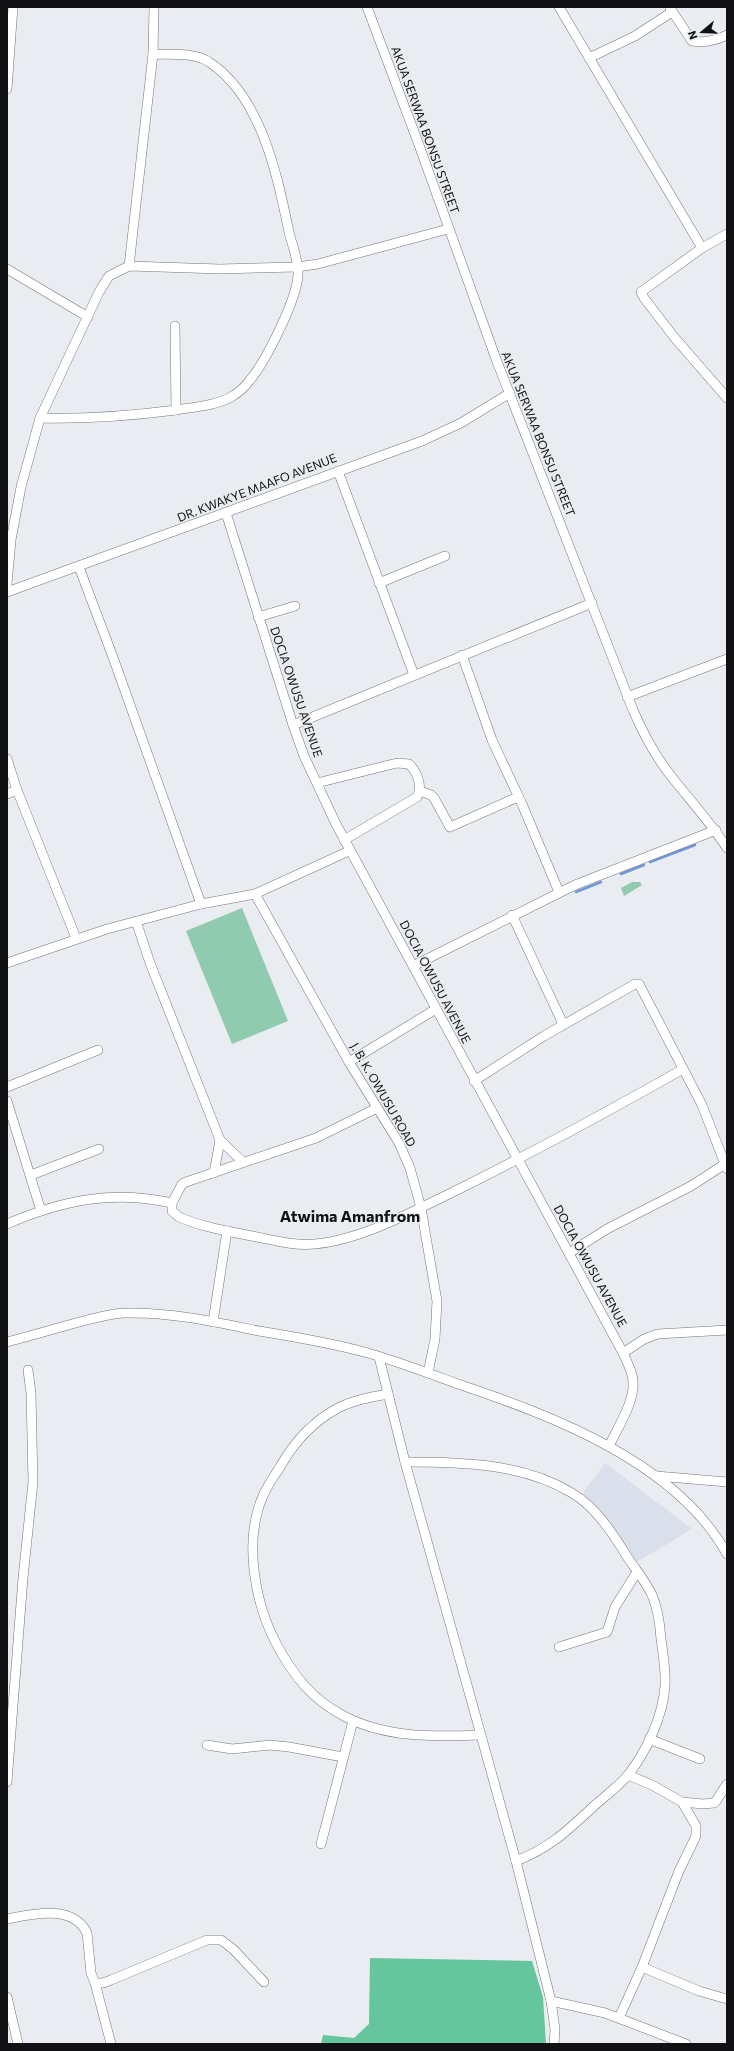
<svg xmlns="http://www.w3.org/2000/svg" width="734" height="2051" font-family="Commissioner,sans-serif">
<rect width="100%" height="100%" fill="#e9ecf0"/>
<path fill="#dae0eb" d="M 605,1463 L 692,1529 L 637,1562 L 583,1493 Z"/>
<g fill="#90caaf">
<path d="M 632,882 L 640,882 L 642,885 L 624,896 L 621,888 Z"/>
<path d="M 242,908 L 288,1021 L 232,1044 L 186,931 Z"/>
</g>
<path fill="#65c59d" d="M 370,1958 L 532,1961 L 543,1997 L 546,2044 L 321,2044 L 323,2035 L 354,2038 L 369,2024 Z"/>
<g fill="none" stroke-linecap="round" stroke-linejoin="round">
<g stroke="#6e98db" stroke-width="2.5">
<path d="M 650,862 L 695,845"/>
<path d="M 621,874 L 644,865"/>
<path d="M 576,892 L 601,882"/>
</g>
<defs>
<g id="minor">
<path d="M 367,7 L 419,145 L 496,359 L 633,710 C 643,733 655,756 671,776 C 690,800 710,822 727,848"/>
<path d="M 559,7 L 702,248"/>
<path d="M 670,8 L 692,41 C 705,43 715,41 727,35"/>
<path d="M 589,58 L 635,36 L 672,12"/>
<path d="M 7,89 L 13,7"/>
<path d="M 727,234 L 702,248 L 641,292 L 644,298 L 674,337 L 727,398"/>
<path d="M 129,266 L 153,54 L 154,7"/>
<path d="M 7,269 L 88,317"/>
<path d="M 175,326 L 176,410"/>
<path d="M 40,418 C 86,419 130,416 176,410 C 193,407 215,406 231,397 C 238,393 245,387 250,380 C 266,361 297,299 298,275 C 299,261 292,245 289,232 C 277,174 261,96 209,62 C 195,52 169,55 153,54"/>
<path d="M 338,471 L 414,675"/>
<path d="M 226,513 L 293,725 L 304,756 L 336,824 L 623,1353 C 627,1362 633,1372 633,1382 C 635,1401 617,1429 609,1446"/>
<path d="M 79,567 L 114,660 L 201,904"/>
<path d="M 379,583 L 445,556"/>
<path d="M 7,584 L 11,540 L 21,487 L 40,418 L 99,292 L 109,276 L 129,266 L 220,269 L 297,267 L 318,264 L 448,229"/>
<path d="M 7,592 L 422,441 L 461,423 L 510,393"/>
<path d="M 258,617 L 295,606"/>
<path d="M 462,655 L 492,740 L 522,804 L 559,892"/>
<path d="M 627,697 L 727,659"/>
<path d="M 293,725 L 592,603"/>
<path d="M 7,759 L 17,790 L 76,938"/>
<path d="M 317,783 L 397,763 L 409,764 C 417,772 423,786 417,797 L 344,840"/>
<path d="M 420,791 L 431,795 L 434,798 L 450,827 L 518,797"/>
<path d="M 7,794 L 17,790"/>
<path d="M 255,894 L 349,1062 L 399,1143 L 410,1168 L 421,1208 L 437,1301 L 435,1339 L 428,1373"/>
<path d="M 512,915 L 563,1024"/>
<path d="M 136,921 L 150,963 L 220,1140 L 243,1162"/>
<path d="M 7,963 L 107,929 L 201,904 L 255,894 L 349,851"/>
<path d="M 413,966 L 575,885 L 716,830"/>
<path d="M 349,1062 L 436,1009"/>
<path d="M 474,1081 L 544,1036 L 635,984 L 639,984 L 702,1105 L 727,1169"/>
<path d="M 7,1087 L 98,1050"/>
<path d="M 7,1101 L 41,1211"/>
<path d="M 214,1173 L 220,1140"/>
<path d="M 31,1175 L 99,1149"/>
<path d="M 172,1203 L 182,1184 L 186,1182 L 316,1138 L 377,1108"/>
<path d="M 7,1224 C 63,1200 112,1190 172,1203 L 172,1211 L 179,1217 C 202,1227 227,1231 252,1236 C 273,1240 293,1246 315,1244 C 360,1240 410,1213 451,1193 C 530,1154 607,1112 683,1069"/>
<path d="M 569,1253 L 607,1229 L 691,1186 L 725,1164"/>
<path d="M 213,1322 L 227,1231"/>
<path d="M 7,1342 C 34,1335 60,1327 87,1320 C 100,1317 113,1313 126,1313 C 171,1312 215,1322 259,1331 C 296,1337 332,1343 368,1353 C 399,1362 428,1373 458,1384 C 553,1416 676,1462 727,1554"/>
<path d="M 623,1353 L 644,1339 L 658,1334 L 727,1330"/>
<path d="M 379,1357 L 405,1462 L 516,1861 L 551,2001 L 555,2029 L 554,2044"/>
<path d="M 388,1394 C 371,1397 354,1400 338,1408 C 312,1422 294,1442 280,1467 C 274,1476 267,1486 263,1496 C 243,1541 255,1604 277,1645 C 293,1675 312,1699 342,1715 C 384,1738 434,1737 481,1735"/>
<path d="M 405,1462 C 460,1462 523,1463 572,1493 C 596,1507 613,1534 628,1558 C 636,1570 646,1582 652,1595 C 658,1609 660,1624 661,1639 C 663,1654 666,1671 665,1686 C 663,1716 647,1750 629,1774 C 619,1786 605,1796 594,1806 C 568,1830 550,1848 516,1861"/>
<path d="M 656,1476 L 727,1482"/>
<path d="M 559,1647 L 607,1632 L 615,1607 L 637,1572"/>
<path d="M 649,1739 L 700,1759"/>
<path d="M 207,1745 L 232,1749 L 270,1745 L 289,1747 L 343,1757"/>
<path d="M 628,1775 L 652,1785 L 682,1802 L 703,1804 L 714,1803 L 716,1801 L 727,1784"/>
<path d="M 7,1782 L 23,1578 L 33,1482 L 31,1393 L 28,1370"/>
<path d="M 321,1844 L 353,1721"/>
<path d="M 7,1919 C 32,1914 73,1904 87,1933 L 91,1973 L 95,1983 L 103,1983 L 111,1980 L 207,1940 L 221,1940 L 233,1949 L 264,1982"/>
<path d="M 642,1967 L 699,1991 L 727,1999"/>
<path d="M 95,1983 L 111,2044"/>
<path d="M 7,1997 L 18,2044"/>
<path d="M 551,2001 L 605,2013 L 686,2044"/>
<path d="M 619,2018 L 642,1967 L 679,1871 L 696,1836 L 696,1826 L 682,1802"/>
</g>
</defs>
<use href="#minor" stroke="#737579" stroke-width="10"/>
<use href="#minor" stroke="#fff" stroke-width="9"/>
</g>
<g text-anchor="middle" stroke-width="3" stroke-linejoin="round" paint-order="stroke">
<g font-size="12" fill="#111113" stroke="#e9ecf0">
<text transform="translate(425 130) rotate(70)" y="4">AKUA SERWAA BONSU STREET</text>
<text transform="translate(538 434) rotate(68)" y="4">AKUA SERWAA BONSU STREET</text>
<text transform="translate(257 488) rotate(-21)" y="4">DR. KWAKYE MAAFO AVENUE</text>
<text transform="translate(296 692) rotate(71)" y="4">DOCIA OWUSU AVENUE</text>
<text transform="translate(435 982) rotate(62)" y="4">DOCIA OWUSU AVENUE</text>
<text transform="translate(383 1095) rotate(60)" y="4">J. B. K. OWUSU ROAD</text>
<text transform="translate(590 1266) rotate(61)" y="4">DOCIA OWUSU AVENUE</text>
</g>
<g font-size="16" font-weight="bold" fill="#111113" stroke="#e9ecf0">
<text x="350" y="1222">Atwima Amanfrom</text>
</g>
</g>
<rect width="734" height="2051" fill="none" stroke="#111113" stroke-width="16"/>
<g transform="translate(702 32) rotate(251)" stroke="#e9ecf0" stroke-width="3" paint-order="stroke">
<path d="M0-3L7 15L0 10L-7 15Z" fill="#111113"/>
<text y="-6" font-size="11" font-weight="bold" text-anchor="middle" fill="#111113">N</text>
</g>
</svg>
